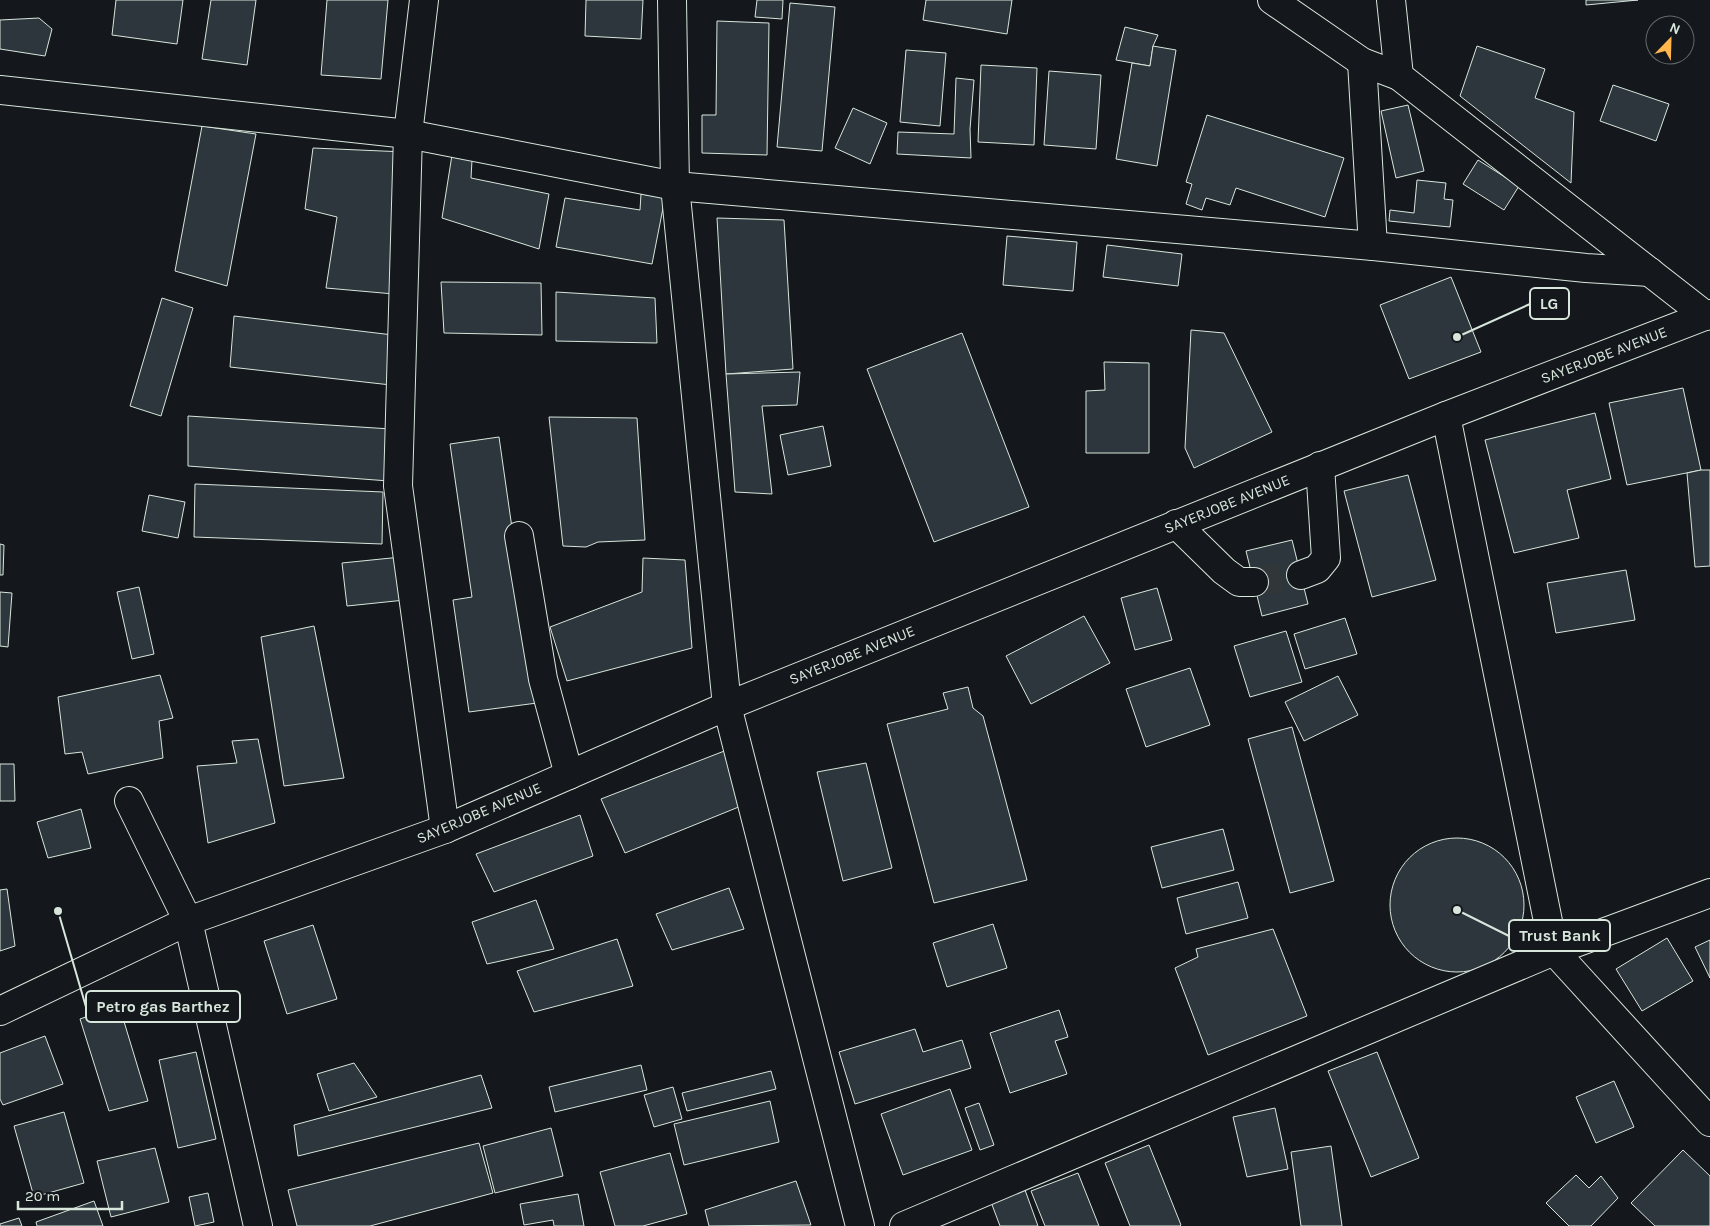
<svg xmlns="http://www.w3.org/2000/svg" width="1710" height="1226" font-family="Karla,sans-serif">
<rect width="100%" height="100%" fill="#14181c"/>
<g fill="#2c363c" stroke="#d8e6dc">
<path d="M 116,0 L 183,0 L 177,44 L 112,35 Z"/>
<path d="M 211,0 L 256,0 L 247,65 L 202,59 Z"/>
<path d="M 327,0 L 388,0 L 381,79 L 321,75 Z"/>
<path d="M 586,0 L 643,0 L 641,39 L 585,36 Z"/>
<path d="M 757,0 L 783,0 L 782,19 L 755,17 Z"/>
<path d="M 926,0 L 1012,0 L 1007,34 L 923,20 Z"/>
<path d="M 1586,0 L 1638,0 L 1586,5 Z"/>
<path d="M 790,3 L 835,7 L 822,151 L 777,147 Z"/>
<path d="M 39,18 L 52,29 L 45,56 L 0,49 L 0,20 Z"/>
<path d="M 717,21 L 769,23 L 767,155 L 702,153 L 702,115 L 716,115 Z"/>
<path d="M 1125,27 L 1158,35 L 1153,46 L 1150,66 L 1116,60 Z"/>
<path d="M 1153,46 L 1176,50 L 1157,166 L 1116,159 L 1132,63 L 1150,66 Z"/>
<path d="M 1477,46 L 1545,69 L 1535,98 L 1574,112 L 1571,183 L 1460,96 Z"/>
<path d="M 906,50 L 946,53 L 940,126 L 900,122 Z"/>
<path d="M 981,65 L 1037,68 L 1034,145 L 978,142 Z"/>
<path d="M 1049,71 L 1101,75 L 1096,149 L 1044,145 Z"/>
<path d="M 956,78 L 974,80 L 970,129 L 971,158 L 897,154 L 898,132 L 954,134 Z"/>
<path d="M 1613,85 L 1669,104 L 1656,141 L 1600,121 Z"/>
<path d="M 1408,105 L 1424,171 L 1396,178 L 1381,111 Z"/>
<path d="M 853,108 L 887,123 L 870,164 L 835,148 Z"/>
<path d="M 1207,115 L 1344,158 L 1325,217 L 1236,188 L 1230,205 L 1206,198 L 1202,210 L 1186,204 L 1192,184 L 1186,182 Z"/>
<path d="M 202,126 L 256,134 L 227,286 L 175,271 Z"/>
<path d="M 313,148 L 405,152 L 394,294 L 326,288 L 337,217 L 305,209 Z"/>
<path d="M 452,155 L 472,160 L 471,178 L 549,194 L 539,249 L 442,218 Z"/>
<path d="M 1478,160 L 1519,186 L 1504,210 L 1463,184 Z"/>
<path d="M 1417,180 L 1446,183 L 1444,199 L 1453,200 L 1450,227 L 1389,221 L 1390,210 L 1414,213 Z"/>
<path d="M 641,194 L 665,198 L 652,264 L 556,247 L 565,198 L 640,210 Z"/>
<path d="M 717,218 L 784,220 L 793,369 L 726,374 Z"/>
<path d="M 1007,236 L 1077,242 L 1073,291 L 1003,285 Z"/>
<path d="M 1107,245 L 1182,254 L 1178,286 L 1103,277 Z"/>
<path d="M 1451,277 L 1481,352 L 1409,379 L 1380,305 Z"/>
<path d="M 441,282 L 541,283 L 542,335 L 444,333 Z"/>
<path d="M 556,292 L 655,298 L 657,343 L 556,341 Z"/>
<path d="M 162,298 L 193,308 L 161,416 L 130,406 Z"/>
<path d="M 234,316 L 393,335 L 391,385 L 230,367 Z"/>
<path d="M 1191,330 L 1224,333 L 1272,432 L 1194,468 L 1185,448 Z"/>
<path d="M 962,333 L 1029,507 L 934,542 L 867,369 Z"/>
<path d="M 1104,362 L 1149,363 L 1149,453 L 1086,453 L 1086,391 L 1105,390 Z"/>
<path d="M 800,372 L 797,405 L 762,406 L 772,494 L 735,492 L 726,374 Z"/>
<path d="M 1683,388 L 1701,470 L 1627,485 L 1609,403 Z"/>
<path d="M 1595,413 L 1611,479 L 1567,490 L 1579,538 L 1514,553 L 1485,440 Z"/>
<path d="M 188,416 L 391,429 L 389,481 L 188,466 Z"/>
<path d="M 549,417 L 637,418 L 645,540 L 598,542 L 586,547 L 563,546 Z"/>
<path d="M 823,426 L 831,466 L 788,475 L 780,435 Z"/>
<path d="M 499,437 L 537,703 L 469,712 L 453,600 L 472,597 L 450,444 Z"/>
<path d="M 1701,470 L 1710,470 L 1710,566 L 1695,567 L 1687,473 Z"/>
<path d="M 1408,475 L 1436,580 L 1372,597 L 1344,491 Z"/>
<path d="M 195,484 L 383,492 L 382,544 L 194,537 Z"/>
<path d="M 149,495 L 185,502 L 178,538 L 142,531 Z"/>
<path d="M 1292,540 L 1308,604 L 1262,616 L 1246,551 Z"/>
<path d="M 0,544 L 4,545 L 3,575 L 0,575 Z"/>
<path d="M 401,557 L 405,600 L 347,606 L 342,563 Z"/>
<path d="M 643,558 L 685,560 L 692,648 L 567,681 L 550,627 L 642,592 Z"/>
<path d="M 1626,570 L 1635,620 L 1556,633 L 1547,583 Z"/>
<path d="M 139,587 L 154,654 L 132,659 L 117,592 Z"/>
<path d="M 1157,588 L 1172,640 L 1135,650 L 1121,598 Z"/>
<path d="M 0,592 L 12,593 L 8,647 L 0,646 Z"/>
<path d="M 1084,616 L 1110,663 L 1031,704 L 1006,656 Z"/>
<path d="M 1345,618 L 1357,654 L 1305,669 L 1294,634 Z"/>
<path d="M 314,626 L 344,778 L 284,786 L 261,637 Z"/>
<path d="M 1286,631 L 1302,682 L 1250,697 L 1234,646 Z"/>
<path d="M 1190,668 L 1210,725 L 1146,747 L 1126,689 Z"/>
<path d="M 160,675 L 173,718 L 159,721 L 163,758 L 88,774 L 82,752 L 65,754 L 58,697 Z"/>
<path d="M 1338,676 L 1358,715 L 1304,741 L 1285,702 Z"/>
<path d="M 968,687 L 973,708 L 983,716 L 1027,880 L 934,903 L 887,724 L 948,709 L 943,693 Z"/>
<path d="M 1292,727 L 1334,881 L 1290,893 L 1248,739 Z"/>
<path d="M 258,739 L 275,823 L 208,843 L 197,766 L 237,763 L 232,741 Z"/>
<path d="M 732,748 L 751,802 L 625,853 L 601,799 Z"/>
<path d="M 866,763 L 892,868 L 843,881 L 817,772 Z"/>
<path d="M 0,764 L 14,764 L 15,801 L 0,801 Z"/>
<path d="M 81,809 L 91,848 L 48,858 L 37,822 Z"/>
<path d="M 580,815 L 593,856 L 494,892 L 476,854 Z"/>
<path d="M 1223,829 L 1234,870 L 1162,888 L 1151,847 Z"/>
<circle cx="1457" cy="905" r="67"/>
<path d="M 1238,882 L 1248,918 L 1186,934 L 1177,898 Z"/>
<path d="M 729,888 L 744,929 L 672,950 L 656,914 Z"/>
<path d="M 7,889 L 15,946 L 0,951 L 0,890 Z"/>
<path d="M 536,900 L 554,949 L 487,964 L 472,922 Z"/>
<path d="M 993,924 L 1007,968 L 947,987 L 933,943 Z"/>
<path d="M 313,925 L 337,999 L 287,1014 L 264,941 Z"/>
<path d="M 1273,929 L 1307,1016 L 1208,1055 L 1175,968 L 1198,957 L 1196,949 Z"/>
<path d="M 1667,938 L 1693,981 L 1642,1011 L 1616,969 Z"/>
<path d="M 617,939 L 633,986 L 534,1012 L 517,971 Z"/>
<path d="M 1710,940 L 1710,978 L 1695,947 Z"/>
<path d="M 119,1005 L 148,1101 L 109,1111 L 80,1019 Z"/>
<path d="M 1059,1010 L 1068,1037 L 1055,1041 L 1067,1074 L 1010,1093 L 990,1033 Z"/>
<path d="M 915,1029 L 923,1052 L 962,1040 L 971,1068 L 855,1104 L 839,1052 Z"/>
<path d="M 45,1036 L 63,1084 L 3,1105 L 0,1099 L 0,1053 Z"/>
<path d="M 196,1052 L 216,1139 L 178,1148 L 159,1060 Z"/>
<path d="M 1377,1052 L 1419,1158 L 1371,1177 L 1328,1071 Z"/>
<path d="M 354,1063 L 377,1097 L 329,1111 L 317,1074 Z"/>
<path d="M 641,1065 L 647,1090 L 555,1112 L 549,1087 Z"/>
<path d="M 771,1071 L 776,1089 L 687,1111 L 682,1093 Z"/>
<path d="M 481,1075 L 492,1108 L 298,1156 L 294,1125 Z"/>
<path d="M 1614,1081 L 1634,1127 L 1596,1143 L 1576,1097 Z"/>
<path d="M 673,1087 L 682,1119 L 654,1127 L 644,1095 Z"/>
<path d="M 950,1089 L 972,1150 L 903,1175 L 881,1114 Z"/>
<path d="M 770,1101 L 779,1142 L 684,1165 L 674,1124 Z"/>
<path d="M 979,1103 L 994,1145 L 980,1150 L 965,1108 Z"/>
<path d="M 1275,1108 L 1288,1169 L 1247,1177 L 1233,1117 Z"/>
<path d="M 64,1112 L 84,1183 L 34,1197 L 14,1126 Z"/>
<path d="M 551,1128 L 563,1176 L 495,1193 L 483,1146 Z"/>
<path d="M 479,1143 L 493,1193 L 370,1226 L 297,1226 L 288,1190 Z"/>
<path d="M 1149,1145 L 1181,1225 L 1180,1226 L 1130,1226 L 1105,1163 Z"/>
<path d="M 1331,1146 L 1342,1226 L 1301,1226 L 1291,1152 Z"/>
<path d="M 155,1148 L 169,1202 L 111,1217 L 97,1161 Z"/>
<path d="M 1683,1150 L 1710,1176 L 1710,1226 L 1655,1226 L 1631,1203 Z"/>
<path d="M 670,1153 L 687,1214 L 643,1226 L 615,1226 L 600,1172 Z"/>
<path d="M 1078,1173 L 1099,1226 L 1045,1226 L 1031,1191 Z"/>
<path d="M 1576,1175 L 1589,1188 L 1601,1176 L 1618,1198 L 1591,1226 L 1569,1226 L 1546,1203 Z"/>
<path d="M 796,1181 L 811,1225 L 709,1226 L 705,1210 Z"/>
<path d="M 1025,1190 L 1038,1226 L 1000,1226 L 991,1202 Z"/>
<path d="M 208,1193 L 214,1222 L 195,1226 L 189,1197 Z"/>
<path d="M 578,1194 L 584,1226 L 554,1226 L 553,1220 L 524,1225 L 520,1204 Z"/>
<path d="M 94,1201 L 103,1226 L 37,1226 L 36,1222 Z"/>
<path d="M 19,1218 L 22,1226 L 0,1226 L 0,1224 Z"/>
</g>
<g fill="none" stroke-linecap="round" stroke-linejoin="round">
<path stroke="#313739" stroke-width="28" stroke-dasharray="28 14" stroke-linecap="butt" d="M 1254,582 L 1301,575"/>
<defs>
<g id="minor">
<path d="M 424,0 L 408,134 L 398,486 L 445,829"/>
<path d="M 672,0 L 675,186 L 727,706 L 860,1226"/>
<path d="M 1272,0 L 1362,62 L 1399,76 L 1706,316"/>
<path d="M 1391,0 L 1399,76"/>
<path d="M 1362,62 L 1373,246"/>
<path d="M 0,90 L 408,134 L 675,186 L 1373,246 L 1586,268 L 1650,272"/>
<path d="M 1446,416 L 1554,951 L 1710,1122"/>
<path d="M 1176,524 L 1224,571 L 1239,582 L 1254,582"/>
<path d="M 519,536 L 543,679 L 569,775"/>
<path d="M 1301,575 L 1317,569 L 1326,558 L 1320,466"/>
<path d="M 129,801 L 188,921 L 258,1226"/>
<path d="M 904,1226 L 1554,951 L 1710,893"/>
</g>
<path id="major" d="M 0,1011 L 188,921 L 445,829 L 727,706 L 1446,416 L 1710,314"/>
</defs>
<use href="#minor" stroke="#d8e6dc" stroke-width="30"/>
<use href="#major" stroke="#d8e6dc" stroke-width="30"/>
<use href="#minor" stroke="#14181c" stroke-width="28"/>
<use href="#major" stroke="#14181c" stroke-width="28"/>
</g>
<g text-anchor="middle" stroke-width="4" stroke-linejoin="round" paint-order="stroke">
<g font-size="15" fill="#d8e6dc" stroke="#14181c">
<text transform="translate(1604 355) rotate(-21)" y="5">SAYERJOBE AVENUE</text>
<text transform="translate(1227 504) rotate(-22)" y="5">SAYERJOBE AVENUE</text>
<text transform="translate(852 655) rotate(-22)" y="5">SAYERJOBE AVENUE</text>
<text transform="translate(479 813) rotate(-23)" y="5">SAYERJOBE AVENUE</text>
</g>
</g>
<path fill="none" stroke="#d8e6dc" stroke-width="2" d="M1457 337L1530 304M1457 910L1509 936M58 911L86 1007"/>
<g fill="#d8e6dc" stroke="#14181c" stroke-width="2">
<circle cx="1457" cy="337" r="5"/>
<circle cx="1457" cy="910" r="5"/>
<circle cx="58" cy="911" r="5"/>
</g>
<g fill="#14181c" stroke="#d8e6dc" stroke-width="2">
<rect x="1530" y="288" width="39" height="31" rx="5"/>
<rect x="1509" y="920" width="101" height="31" rx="5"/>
<rect x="86" y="991" width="154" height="31" rx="5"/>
</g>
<g font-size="16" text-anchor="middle" font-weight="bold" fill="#d8e6dc">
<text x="1549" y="309">LG</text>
<text x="1560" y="941">Trust Bank</text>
<text x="163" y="1012">Petro gas Barthez</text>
</g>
<g transform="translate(1670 40) rotate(23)"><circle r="24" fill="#14181c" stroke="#626a69"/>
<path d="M0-4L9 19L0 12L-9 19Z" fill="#ffb74d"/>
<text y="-8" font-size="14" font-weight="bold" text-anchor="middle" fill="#d8e6dc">N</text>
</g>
<path d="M18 1201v8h104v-8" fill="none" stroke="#d8e6dc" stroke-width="2.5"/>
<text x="25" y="1201" font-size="15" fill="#d8e6dc" stroke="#14181c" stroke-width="4" paint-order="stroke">20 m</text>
</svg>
